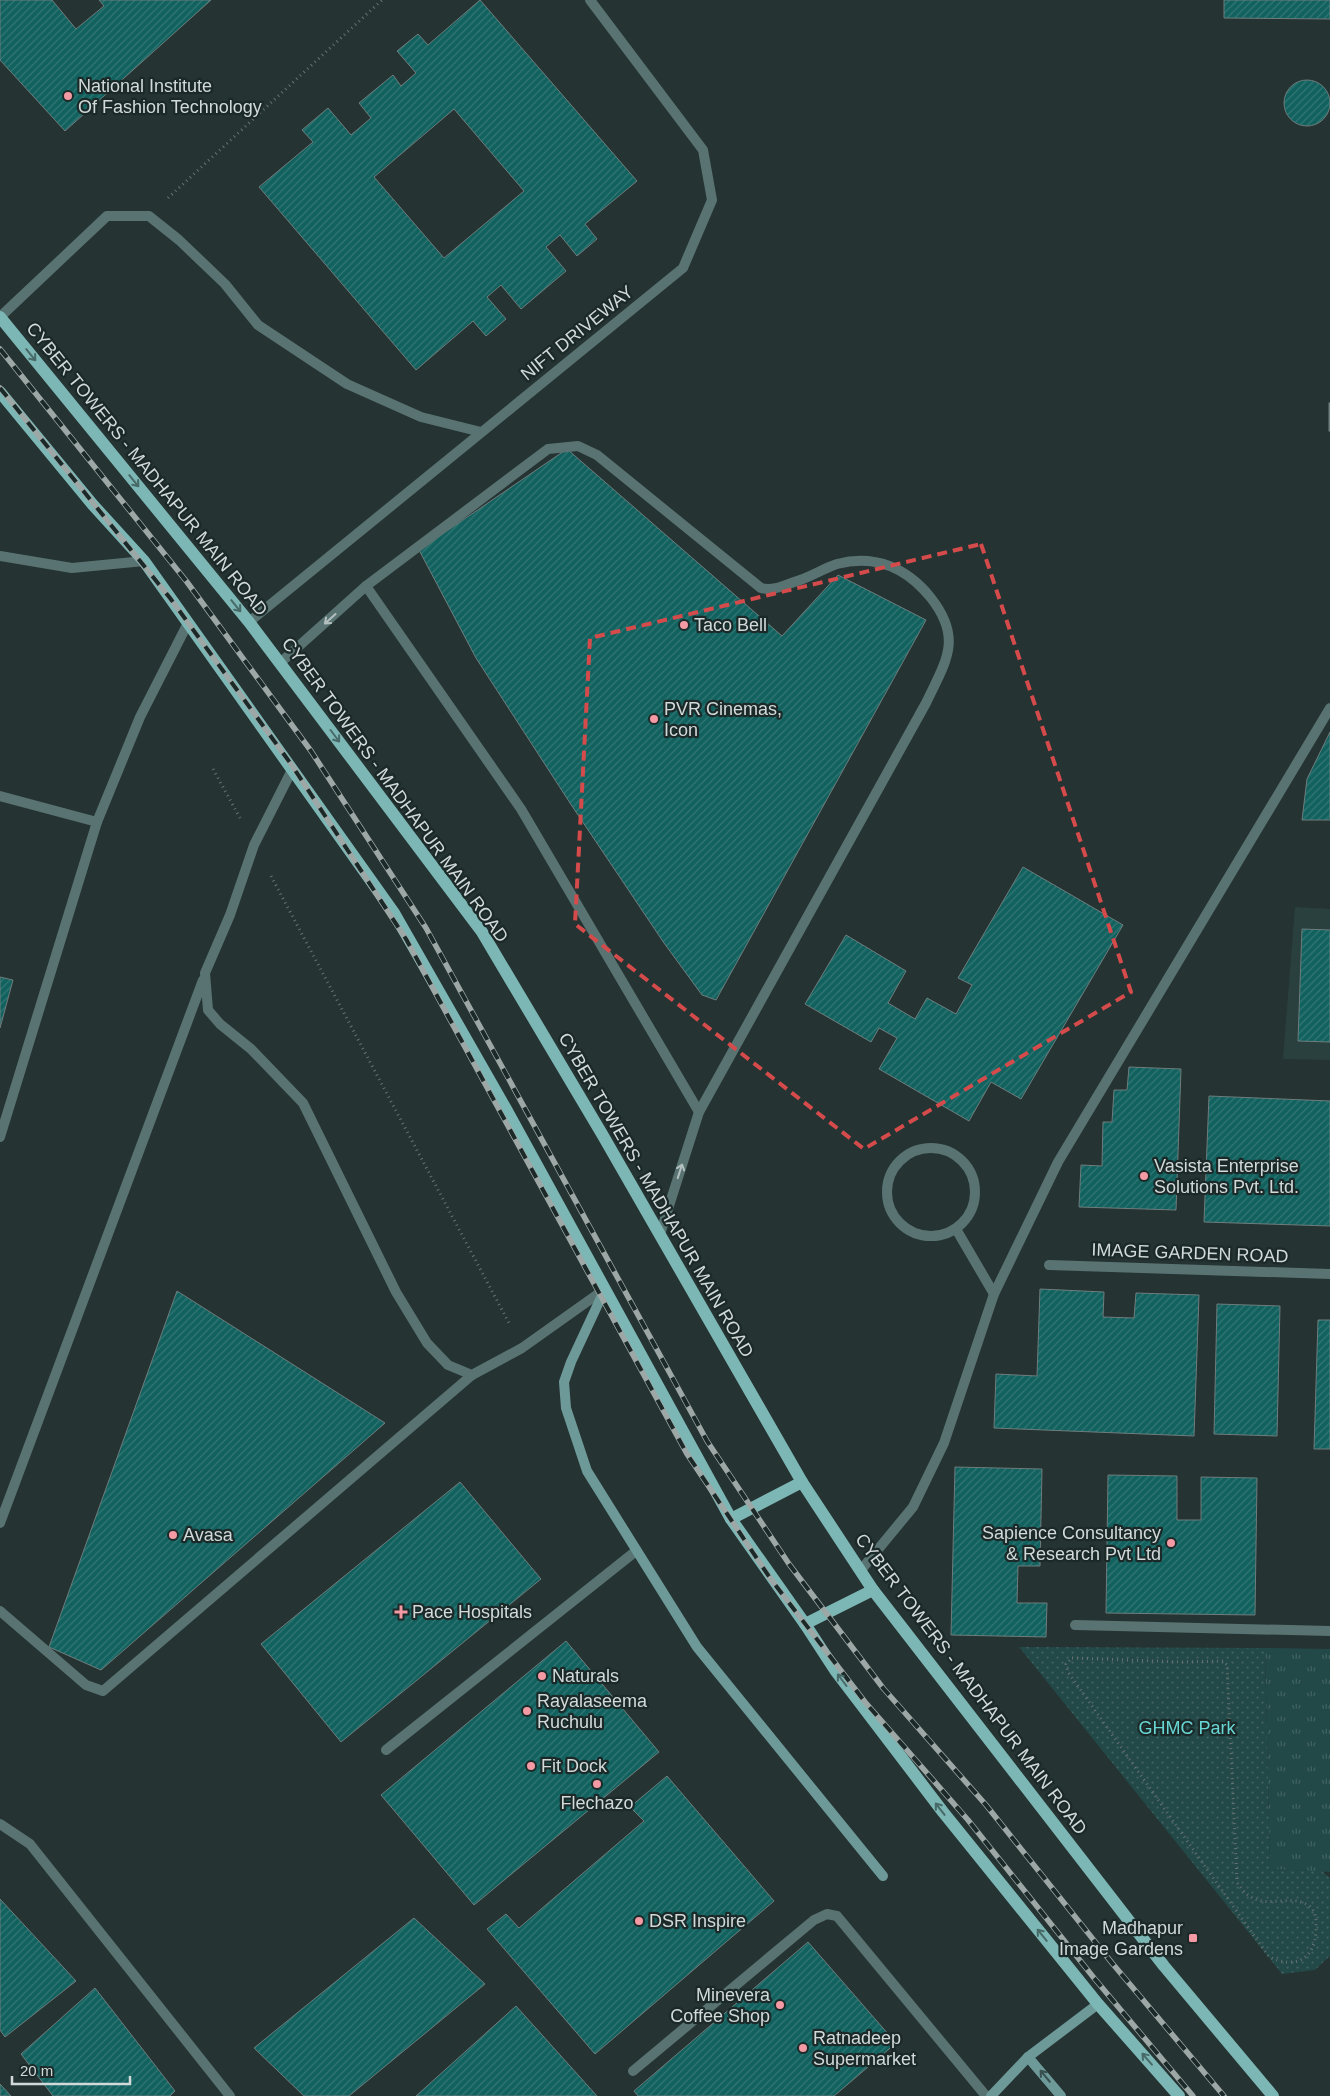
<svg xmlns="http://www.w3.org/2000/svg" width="1330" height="2096" font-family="Arial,sans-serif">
<defs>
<pattern id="grass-tufts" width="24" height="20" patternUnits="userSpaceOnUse" patternTransform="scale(1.25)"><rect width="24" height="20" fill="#224847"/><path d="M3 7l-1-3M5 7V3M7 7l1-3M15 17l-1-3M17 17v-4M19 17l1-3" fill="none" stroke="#416261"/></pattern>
<pattern id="park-dots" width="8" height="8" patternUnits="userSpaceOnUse" patternTransform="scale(1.25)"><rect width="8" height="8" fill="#224847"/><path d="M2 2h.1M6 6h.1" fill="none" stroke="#416261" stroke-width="1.8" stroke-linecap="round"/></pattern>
<pattern id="building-hatch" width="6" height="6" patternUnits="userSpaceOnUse" patternTransform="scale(1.25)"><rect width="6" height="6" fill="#11615f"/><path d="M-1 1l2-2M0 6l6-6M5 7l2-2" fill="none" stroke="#337775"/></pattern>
</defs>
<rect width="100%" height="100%" fill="#253332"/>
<path fill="#2a403f" d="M 1295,907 L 1330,909 L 1330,1060 L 1283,1059 Z"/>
<path fill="url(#grass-tufts)" d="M 1265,1648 L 1330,1649 L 1330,1872 L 1270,1869 Z"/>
<path fill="url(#park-dots)" d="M 1019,1647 L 1265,1648 L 1270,1869 L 1322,1871 L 1330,1878 L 1330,1956 L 1315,1970 L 1282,1974 Z"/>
<g fill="url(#building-hatch)" stroke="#6e7d7d" fill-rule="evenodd">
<path d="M 0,0 L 52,0 L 76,29 L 104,6 L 99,0 L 211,0 L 65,131 L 0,60 Z"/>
<path d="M 480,0 L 637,181 L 585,224 L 597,239 L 577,256 L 560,235 L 546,247 L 566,271 L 521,309 L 501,285 L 487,297 L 506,319 L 486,336 L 473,321 L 416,370 L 259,187 L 313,142 L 302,130 L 328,108 L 351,135 L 371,118 L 359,103 L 393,75 L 401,86 L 416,73 L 397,51 L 418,34 L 428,45 ZM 454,109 L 524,191 L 444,258 L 374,177 Z"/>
<path d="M 1224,0 L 1330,0 L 1330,19 L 1224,18 Z"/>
<circle cx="1307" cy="103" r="23"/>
<rect x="1329" y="403" width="1" height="28"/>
<path d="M 567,449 L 782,636 L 838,575 L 926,620 L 716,1000 L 702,995 L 664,943 L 570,803 L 476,658 L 419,550 Z"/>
<path d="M 1330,732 L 1330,820 L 1302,820 L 1307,779 Z"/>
<path d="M 1023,867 L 1123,925 L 1021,1099 L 991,1082 L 969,1121 L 879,1069 L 897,1038 L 879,1028 L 871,1042 L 805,1004 L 846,935 L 906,971 L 888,1003 L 915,1019 L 927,998 L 956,1014 L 972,985 L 958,978 Z"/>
<path d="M 1302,929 L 1330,930 L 1330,1042 L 1298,1041 Z"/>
<path d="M 0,977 L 13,980 L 0,1028 Z"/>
<path d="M 1129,1067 L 1181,1069 L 1176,1210 L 1079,1207 L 1081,1165 L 1102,1166 L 1103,1122 L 1112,1122 L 1114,1090 L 1127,1090 Z"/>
<path d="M 1209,1096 L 1330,1101 L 1330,1226 L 1204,1222 Z"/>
<path d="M 1040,1289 L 1104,1292 L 1103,1317 L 1134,1318 L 1136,1293 L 1199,1295 L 1194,1436 L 994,1428 L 996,1374 L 1037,1376 Z"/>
<path d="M 177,1291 L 385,1423 L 101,1670 L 49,1647 Z"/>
<path d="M 1217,1304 L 1280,1306 L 1277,1436 L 1214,1434 Z"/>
<path d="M 1318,1320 L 1330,1320 L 1330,1449 L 1314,1449 Z"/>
<path d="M 955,1467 L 1042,1469 L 1040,1566 L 1018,1566 L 1017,1603 L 1047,1603 L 1046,1637 L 951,1635 Z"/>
<path d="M 1108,1475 L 1177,1476 L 1177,1520 L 1201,1520 L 1201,1477 L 1257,1478 L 1255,1615 L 1106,1613 Z"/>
<path d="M 460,1482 L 541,1579 L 341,1742 L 261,1644 Z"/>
<path d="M 566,1641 L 659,1752 L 474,1905 L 381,1795 Z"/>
<path d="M 667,1776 L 774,1901 L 595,2054 L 487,1929 L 506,1914 L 519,1928 L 644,1821 L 630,1807 Z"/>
<path d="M 0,1899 L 76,1981 L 5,2037 L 0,2030 Z"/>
<path d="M 414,1918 L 485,1984 L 349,2096 L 304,2096 L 254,2048 Z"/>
<path d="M 808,1942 L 896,2043 L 834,2096 L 638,2096 L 634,2091 Z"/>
<path d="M 95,1988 L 175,2091 L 170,2096 L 53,2096 L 21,2054 Z"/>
<path d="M 516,2006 L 597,2096 L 416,2096 Z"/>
<path d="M 0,2084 L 11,2096 L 0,2096 Z"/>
</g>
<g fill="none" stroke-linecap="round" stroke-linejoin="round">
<g stroke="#677372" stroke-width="3" stroke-dasharray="1 4" stroke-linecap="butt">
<path d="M 168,198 L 382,0"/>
<path d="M 213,769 L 240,818"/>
<path d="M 271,876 L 510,1325"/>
<path d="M 1072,1658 L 1182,1662 L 1223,1661 L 1227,1665 L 1237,1882 C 1258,1918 1288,1890 1309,1906 C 1317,1912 1316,1921 1316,1930 C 1315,1960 1295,1969 1269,1957 L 1068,1672 L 1066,1664 Z"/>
</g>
<g stroke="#587372" stroke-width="10">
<path d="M 0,317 L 107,216 L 149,216 L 179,240 L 225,284 L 258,325 L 347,384 L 421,417 L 481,432"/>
<path d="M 0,556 L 72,568 L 144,561"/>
<path d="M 366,586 L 521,809 L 699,1112"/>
<path d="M 249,622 L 683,268 L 712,200 L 703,150 L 590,0"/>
<path d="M 280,663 L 366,586 L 548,449 L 578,446 L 597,455 L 761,588 C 773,591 783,586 794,582 C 809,578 822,569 837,564 C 875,554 907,568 931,598 C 963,639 946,661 926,703 L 699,1112 L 660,1234"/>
<path d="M 292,770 L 254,845 L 230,915 L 205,973 L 208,1010 L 220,1024 L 251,1049 L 303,1103 L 396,1292 L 427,1343 L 448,1365 L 472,1375 L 522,1348 L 605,1289"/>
<path d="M 0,796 L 97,822 L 0,1137"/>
<path d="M 97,822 L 140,717 L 188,623"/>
<circle cx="931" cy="1192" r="44"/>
<path d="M 956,1229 L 994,1294"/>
<path d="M 0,1523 L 203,980"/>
<path d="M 861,1570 L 913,1507 L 944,1443 L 994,1294 L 1058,1162 L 1330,708"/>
<path d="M 0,1611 L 86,1685 L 103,1691 L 472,1375"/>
<path d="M 1075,1625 L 1330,1631"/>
<path d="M 633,2071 L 814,1920 L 827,1914 L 837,1916 L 986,2096"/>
</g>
<g stroke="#587372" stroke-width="10">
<path d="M 1049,1265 L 1330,1274"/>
<path d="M 386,1750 L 636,1551"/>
<path d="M 0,1824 L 30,1844 L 230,2096"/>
</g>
<g stroke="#6d9998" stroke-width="10">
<path d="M 605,1289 L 571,1362 L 564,1382 L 566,1408 L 587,1471 L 697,1647 L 883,1876"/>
<path d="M 1028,2057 L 1061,2096"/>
<path d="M 991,2096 L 1028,2057 L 1098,2004"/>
</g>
<g stroke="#7cb7b5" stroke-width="12">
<path d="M 0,317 L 249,622 L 482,932 L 602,1134 L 802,1482 L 873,1590 L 1164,1966 L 1273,2096"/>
<path d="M 0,392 L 93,505 L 144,561 L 394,913 L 506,1109 L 731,1519 L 805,1624 L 835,1670 L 943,1812 L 1098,2004 L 1179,2096"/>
<path d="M 731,1519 L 802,1482"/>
<path d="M 805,1624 L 873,1590"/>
</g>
<defs>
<g id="rail">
<path d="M 0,349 L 187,582 L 311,751 L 426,928 L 707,1441 L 789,1564 L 883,1688 L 986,1805 L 1112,1963 L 1224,2096"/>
<path d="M 0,388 L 170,598 L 291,764 L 406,939 L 687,1454 L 770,1578 L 865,1702 L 968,1820 L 1094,1978 L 1193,2096"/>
</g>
</defs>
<use href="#rail" stroke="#9da7a6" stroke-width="5.5"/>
<use href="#rail" stroke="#1b2928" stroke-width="4" stroke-dasharray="11" stroke-linecap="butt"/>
</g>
<defs><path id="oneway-shaft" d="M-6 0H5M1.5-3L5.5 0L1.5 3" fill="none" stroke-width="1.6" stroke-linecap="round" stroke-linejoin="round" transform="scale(1.25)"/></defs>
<g stroke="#476967">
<use href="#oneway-shaft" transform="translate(31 355) rotate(51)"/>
<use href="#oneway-shaft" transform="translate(134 481) rotate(51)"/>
<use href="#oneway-shaft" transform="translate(236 606) rotate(51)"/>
<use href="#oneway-shaft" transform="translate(335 736) rotate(53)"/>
<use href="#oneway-shaft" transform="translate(842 1680) rotate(-127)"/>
<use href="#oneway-shaft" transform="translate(940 1809) rotate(-128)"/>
<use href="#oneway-shaft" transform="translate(1042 1935) rotate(-129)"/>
<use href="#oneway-shaft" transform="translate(1147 2059) rotate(-131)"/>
</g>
<g stroke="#b3c0bf">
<use href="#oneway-shaft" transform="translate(330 619) rotate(138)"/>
<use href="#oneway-shaft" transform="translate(680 1171) rotate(-72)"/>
</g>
<use stroke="#38504f" href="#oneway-shaft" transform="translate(1045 2076) rotate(-130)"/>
<path fill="none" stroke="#d54b4b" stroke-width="4" stroke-dasharray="10 6" stroke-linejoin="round" d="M 981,544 L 1131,992 L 864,1149 L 575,924 L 590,638 Z"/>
<g fill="#f49aa4" stroke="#1b2928" stroke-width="2">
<circle cx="68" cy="96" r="5"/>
<circle cx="684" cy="625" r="5"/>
<circle cx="654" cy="719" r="5"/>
<circle cx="1144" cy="1176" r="5"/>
<circle cx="173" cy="1535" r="5"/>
<circle cx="1171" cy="1543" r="5"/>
<path d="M398.5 1604.5h5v5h5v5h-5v5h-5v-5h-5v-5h5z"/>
<circle cx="542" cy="1676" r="5"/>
<circle cx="527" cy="1711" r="5"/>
<circle cx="531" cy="1766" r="5"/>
<circle cx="597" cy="1784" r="5"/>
<circle cx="639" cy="1921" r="5"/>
<rect x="1188" y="1933" width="10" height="10" rx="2.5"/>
<circle cx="780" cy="2005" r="5"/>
<circle cx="803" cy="2048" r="5"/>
</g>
<g text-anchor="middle" stroke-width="4.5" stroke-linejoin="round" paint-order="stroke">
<g font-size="18" fill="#d1d9d9" stroke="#1b2928" text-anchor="start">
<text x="78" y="92">National Institute<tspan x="78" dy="21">Of Fashion Technology</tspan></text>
<text x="694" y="631">Taco Bell</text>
<text x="664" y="715">PVR Cinemas,<tspan x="664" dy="21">Icon</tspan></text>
<text x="1154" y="1172">Vasista Enterprise<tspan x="1154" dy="21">Solutions Pvt. Ltd.</tspan></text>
<text x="1161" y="1539" text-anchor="end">Sapience Consultancy<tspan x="1161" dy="21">&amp; Research Pvt Ltd</tspan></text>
<text x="183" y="1541">Avasa</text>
<text x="412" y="1618">Pace Hospitals</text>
<text x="552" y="1682">Naturals</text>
<text x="537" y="1707">Rayalaseema<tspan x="537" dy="21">Ruchulu</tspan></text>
<text x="541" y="1772">Fit Dock</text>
<text x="597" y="1809" text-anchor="middle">Flechazo</text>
<text x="649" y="1927">DSR Inspire</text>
<text x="1183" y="1934" text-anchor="end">Madhapur<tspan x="1183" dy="21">Image Gardens</tspan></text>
<text x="770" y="2001" text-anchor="end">Minevera<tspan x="770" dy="21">Coffee Shop</tspan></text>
<text x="813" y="2044">Ratnadeep<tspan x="813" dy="21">Supermarket</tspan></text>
</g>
<g font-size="18" fill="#d1d9d9" stroke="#1b2928">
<text transform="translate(577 333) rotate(-39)" y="6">NIFT DRIVEWAY</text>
<text transform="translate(147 469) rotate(51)" y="6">CYBER TOWERS - MADHAPUR MAIN ROAD</text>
<text transform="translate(395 790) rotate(54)" y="6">CYBER TOWERS - MADHAPUR MAIN ROAD</text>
<text transform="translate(656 1195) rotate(60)" y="6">CYBER TOWERS - MADHAPUR MAIN ROAD</text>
<text transform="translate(1190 1253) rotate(2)" y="6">IMAGE GARDEN ROAD</text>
<text transform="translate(971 1684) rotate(53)" y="6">CYBER TOWERS - MADHAPUR MAIN ROAD</text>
</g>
<g font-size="18" fill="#68d7d4" stroke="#1b2928">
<text x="1187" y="1734">GHMC Park</text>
</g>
</g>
<path d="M12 2076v8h118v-8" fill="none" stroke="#d1d9d9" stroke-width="2.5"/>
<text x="20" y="2076" font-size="15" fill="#d1d9d9" stroke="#1b2928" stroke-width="4" paint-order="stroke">20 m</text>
</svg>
